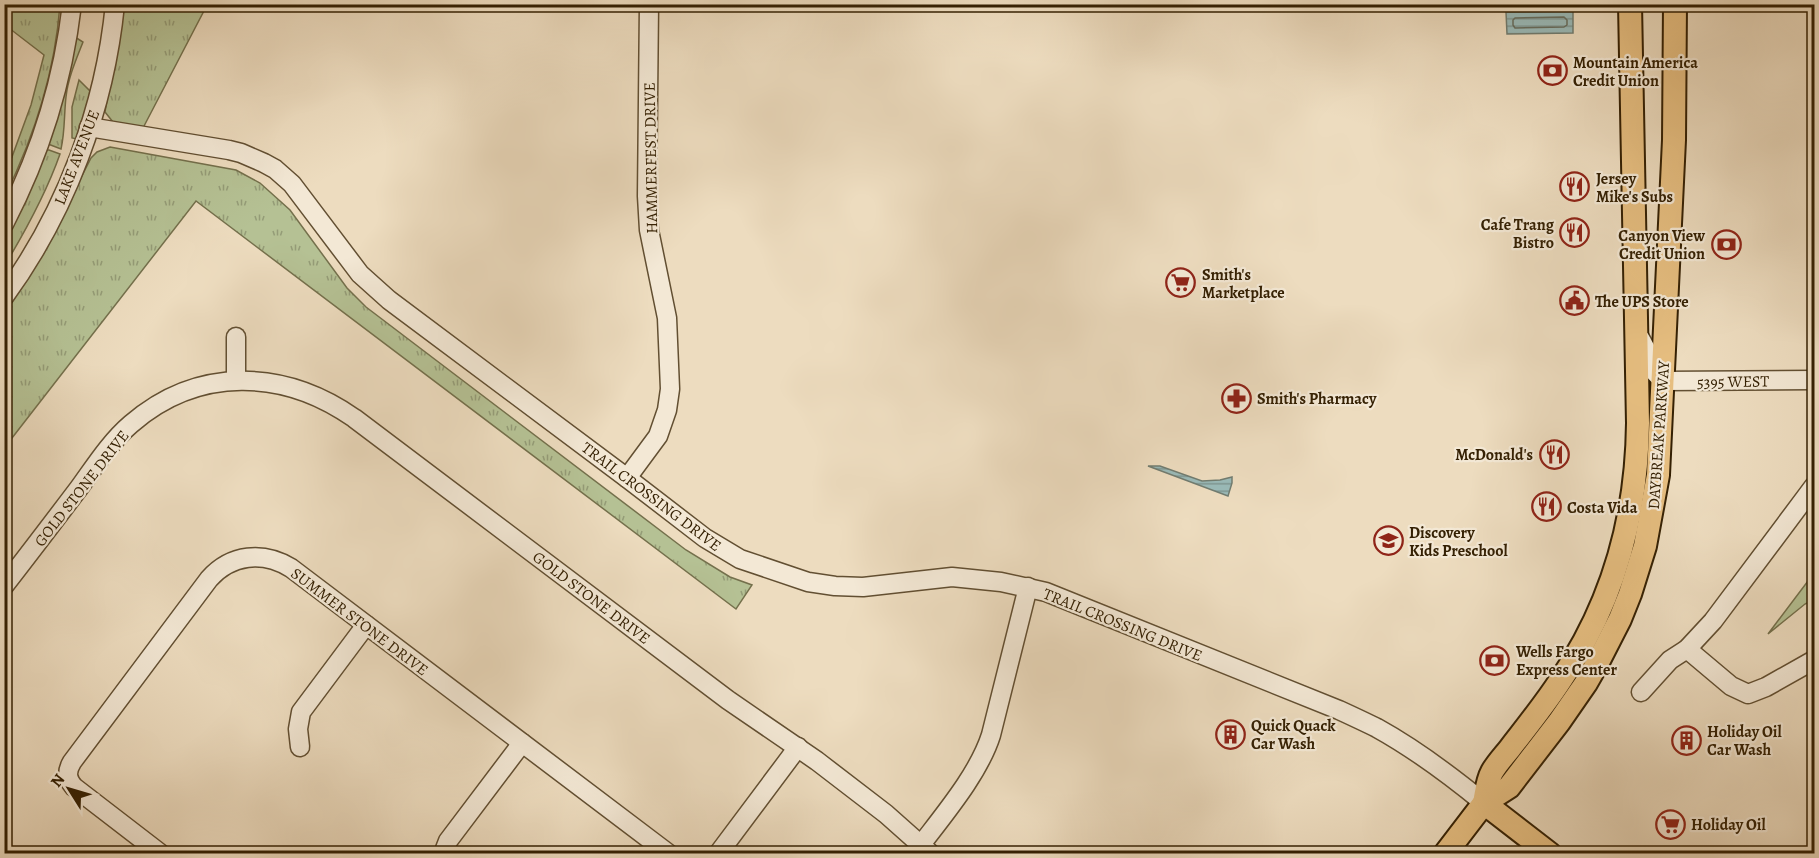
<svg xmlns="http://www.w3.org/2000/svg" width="1819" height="858" font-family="Alegreya,serif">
<defs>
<pattern id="grass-tufts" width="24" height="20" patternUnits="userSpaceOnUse" patternTransform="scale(1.5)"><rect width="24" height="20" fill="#b5c194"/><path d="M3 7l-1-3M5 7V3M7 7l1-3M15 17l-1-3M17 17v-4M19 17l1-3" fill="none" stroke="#949c77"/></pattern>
<pattern id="water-rules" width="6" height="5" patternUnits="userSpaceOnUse" patternTransform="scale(1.5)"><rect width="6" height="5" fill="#9abab8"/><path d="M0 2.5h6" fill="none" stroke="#7e9793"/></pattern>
</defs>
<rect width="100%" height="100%" fill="#eddcbf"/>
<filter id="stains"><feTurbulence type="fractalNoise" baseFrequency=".00333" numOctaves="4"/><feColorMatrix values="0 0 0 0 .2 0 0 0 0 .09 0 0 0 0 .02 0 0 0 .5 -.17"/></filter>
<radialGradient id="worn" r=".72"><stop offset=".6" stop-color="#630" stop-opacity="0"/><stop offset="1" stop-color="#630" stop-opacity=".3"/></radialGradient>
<g fill="url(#grass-tufts)" stroke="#74704c" stroke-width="1.5">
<path d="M 5,4 L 60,5 C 55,70 34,137 5,196 L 5,176 L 31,105 L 44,55 L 5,25 Z"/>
<path d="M 123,5 L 207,5 L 143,128 L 113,122 L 105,112 Z"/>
<path d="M 75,37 L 83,42 C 76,60 68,78 66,97 C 64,114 65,132 61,149 L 48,144 Z"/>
<path d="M 79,80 L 91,92 L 77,139 L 72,138 L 72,107 Z"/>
<path d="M 110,147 L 236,170 L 260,183 L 290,210 L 347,288 L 366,307 L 686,550 L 730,577 L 752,585 L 736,609 L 196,201 L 5,447 L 5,312 L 23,284 L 57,225 L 91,158 L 97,152 Z"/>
<path d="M 45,150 L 49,150 L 60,154 C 46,194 26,230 5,265 L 5,236 L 36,174 Z"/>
<path d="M 1814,573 L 1814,599 L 1805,604 L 1768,634 Z"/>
</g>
<g fill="url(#water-rules)" stroke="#717c70" stroke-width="1.5">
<path d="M 1573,11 L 1573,33 L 1507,34 L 1506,12 Z"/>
<path d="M 1148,466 L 1160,466 L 1202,481 L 1220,480 L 1232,477 L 1232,483 L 1228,496 Z"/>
</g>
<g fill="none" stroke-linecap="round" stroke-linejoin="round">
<path stroke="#676d5e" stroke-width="1.5" d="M 1564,17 L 1567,20 L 1567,25 L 1564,27 L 1515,28 L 1513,25 L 1513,20 L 1515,18 Z"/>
<defs>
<g id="minor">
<path d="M 89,127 L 229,150 L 241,153 L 264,163 L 275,169 L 292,184 L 360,274 L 389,300 L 627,478 L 705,538 L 740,559 L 808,582 L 835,586 L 863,587 L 952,577 L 1001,582 L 1046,592 L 1339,710 C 1352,716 1365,722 1377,728 C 1415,749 1451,776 1484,803"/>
<path d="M 4,224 C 40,155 63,81 72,4"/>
<path d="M 4,297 C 66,212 105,108 115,4"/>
<path d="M 236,337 L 236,380"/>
<path d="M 1640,338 L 1647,351 L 1648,365 L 1663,381 L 1814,380"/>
<path d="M 627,478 L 658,436 L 667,410 L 670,389 L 667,318 L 649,230 L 647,196 L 649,4"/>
<path d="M 4,586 C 29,554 54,521 79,488 C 95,466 110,442 131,424 C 198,366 284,369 354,418 L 728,700 L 817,761 L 886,814 L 931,854"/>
<path d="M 1687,649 L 1731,686 L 1748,694 L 1766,687 L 1814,660"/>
<path d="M 1641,692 L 1670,660 L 1687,649 L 1713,621 L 1814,486"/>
<path d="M 300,747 L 298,729 L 301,712 L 366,625"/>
<path d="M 161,854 L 74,787 C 67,779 66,772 72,762 L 209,579 C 231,554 263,551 291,568 L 669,854"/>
<path d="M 443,854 L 448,841 L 522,743"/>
<path d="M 718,854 L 798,747"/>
<path d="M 914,854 C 940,819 978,776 991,735 L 1028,587"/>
</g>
<g id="major">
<path d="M 1484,803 C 1486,794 1487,781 1492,772 C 1497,763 1505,755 1511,747 C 1528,725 1545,704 1560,681 C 1613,604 1637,515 1638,423 L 1630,4"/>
<path d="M 1484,803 L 1550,854"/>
<path d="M 1445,854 L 1484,803 L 1509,787 L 1559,722 L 1586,683 L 1598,662 L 1620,619 L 1630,594 L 1645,546 L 1658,475 L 1674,140 L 1675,4"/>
</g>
</defs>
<use href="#minor" stroke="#624f32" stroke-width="21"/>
<use href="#major" stroke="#342003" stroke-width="26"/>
<use href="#minor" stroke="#f3e8d5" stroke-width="18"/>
<use href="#major" stroke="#e6be80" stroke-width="22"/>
</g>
<defs>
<symbol id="bank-ring" viewBox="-11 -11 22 22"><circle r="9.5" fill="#f3e8d5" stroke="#8f2418" stroke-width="1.5"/><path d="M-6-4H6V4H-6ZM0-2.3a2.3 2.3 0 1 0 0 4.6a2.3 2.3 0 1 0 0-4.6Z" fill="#8f2418"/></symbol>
<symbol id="restaurant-ring" viewBox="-11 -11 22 22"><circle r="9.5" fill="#f3e8d5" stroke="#8f2418" stroke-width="1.5"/><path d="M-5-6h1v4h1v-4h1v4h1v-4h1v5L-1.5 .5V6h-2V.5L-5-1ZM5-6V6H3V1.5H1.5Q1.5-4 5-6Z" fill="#8f2418"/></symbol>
<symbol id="supermarket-ring" viewBox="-11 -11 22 22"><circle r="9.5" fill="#f3e8d5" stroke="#8f2418" stroke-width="1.5"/><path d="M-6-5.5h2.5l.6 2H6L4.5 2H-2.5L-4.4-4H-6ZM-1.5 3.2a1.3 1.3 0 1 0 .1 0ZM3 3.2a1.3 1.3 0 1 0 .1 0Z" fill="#8f2418"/></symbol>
<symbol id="civic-ring" viewBox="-11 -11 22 22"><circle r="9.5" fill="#f3e8d5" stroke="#8f2418" stroke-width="1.5"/><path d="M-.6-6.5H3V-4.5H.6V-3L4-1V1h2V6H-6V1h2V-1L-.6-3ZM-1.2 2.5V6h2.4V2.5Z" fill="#8f2418"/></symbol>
<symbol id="pharmacy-ring" viewBox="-11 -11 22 22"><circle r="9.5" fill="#f3e8d5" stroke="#8f2418" stroke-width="1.5"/><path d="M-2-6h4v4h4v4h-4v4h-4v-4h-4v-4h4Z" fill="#8f2418"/></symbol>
<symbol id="school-ring" viewBox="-11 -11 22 22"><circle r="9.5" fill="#f3e8d5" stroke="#8f2418" stroke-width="1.5"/><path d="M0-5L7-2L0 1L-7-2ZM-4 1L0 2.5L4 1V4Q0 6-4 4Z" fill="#8f2418"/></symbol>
<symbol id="building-ring" viewBox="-11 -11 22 22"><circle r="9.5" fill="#f3e8d5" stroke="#8f2418" stroke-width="1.5"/><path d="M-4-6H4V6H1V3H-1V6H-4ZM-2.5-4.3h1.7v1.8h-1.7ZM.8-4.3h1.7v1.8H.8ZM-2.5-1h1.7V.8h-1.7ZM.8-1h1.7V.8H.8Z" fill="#8f2418"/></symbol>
</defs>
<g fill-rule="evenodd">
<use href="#bank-ring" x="1536" y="54" width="33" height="33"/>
<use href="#restaurant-ring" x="1558" y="170" width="33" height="33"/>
<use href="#restaurant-ring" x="1558" y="216" width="33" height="33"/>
<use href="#bank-ring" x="1710" y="228" width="33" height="33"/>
<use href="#supermarket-ring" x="1164" y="266" width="33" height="33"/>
<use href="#civic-ring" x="1558" y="284" width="33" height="33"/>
<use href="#pharmacy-ring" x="1220" y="382" width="33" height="33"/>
<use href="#restaurant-ring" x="1538" y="438" width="33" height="33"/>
<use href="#restaurant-ring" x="1530" y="490" width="33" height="33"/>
<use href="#school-ring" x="1372" y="524" width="33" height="33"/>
<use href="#bank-ring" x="1478" y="644" width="33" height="33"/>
<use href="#building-ring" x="1214" y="718" width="33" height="33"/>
<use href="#building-ring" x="1670" y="724" width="33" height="33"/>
<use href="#supermarket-ring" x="1654" y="808" width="33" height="33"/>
</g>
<g text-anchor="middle" stroke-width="4.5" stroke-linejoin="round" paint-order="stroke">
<g font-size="16" font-weight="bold" fill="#342003" stroke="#f3e8d5" text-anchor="start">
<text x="1573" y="68">Mountain America<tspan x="1573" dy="18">Credit Union</tspan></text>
<text x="1596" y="184">Jersey<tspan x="1596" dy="18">Mike's Subs</tspan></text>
<text x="1554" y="230" text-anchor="end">Cafe Trang<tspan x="1554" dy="18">Bistro</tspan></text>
<text x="1705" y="241" text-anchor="end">Canyon View<tspan x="1705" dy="18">Credit Union</tspan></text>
<text x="1202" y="280">Smith's<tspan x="1202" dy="18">Marketplace</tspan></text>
<text x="1595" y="307">The UPS Store</text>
<text x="1257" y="404">Smith's Pharmacy</text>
<text x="1533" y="460" text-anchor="end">McDonald's</text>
<text x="1567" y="513">Costa Vida</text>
<text x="1409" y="538">Discovery<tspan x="1409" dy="18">Kids Preschool</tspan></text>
<text x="1516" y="657">Wells Fargo<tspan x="1516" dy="18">Express Center</tspan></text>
<text x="1251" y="731">Quick Quack<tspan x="1251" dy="18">Car Wash</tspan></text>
<text x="1707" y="737">Holiday Oil<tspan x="1707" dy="18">Car Wash</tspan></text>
<text x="1691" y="830">Holiday Oil</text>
</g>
<g font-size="16" fill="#342003" stroke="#f3e8d5">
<text transform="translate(76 157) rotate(-69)" y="6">LAKE AVENUE</text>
<text transform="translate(650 158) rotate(-91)" y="6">HAMMERFEST DRIVE</text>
<text transform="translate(1733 381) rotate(-1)" y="6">5395 WEST</text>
<text transform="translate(1658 435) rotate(-86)" y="6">DAYBREAK PARKWAY</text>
<text transform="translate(81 488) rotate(-52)" y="6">GOLD STONE DRIVE</text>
<text transform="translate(652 496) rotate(37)" y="6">TRAIL CROSSING DRIVE</text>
<text transform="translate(592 597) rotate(37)" y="6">GOLD STONE DRIVE</text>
<text transform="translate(360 621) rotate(37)" y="6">SUMMER STONE DRIVE</text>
<text transform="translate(1123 624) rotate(22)" y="6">TRAIL CROSSING DRIVE</text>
</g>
</g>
<rect width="1819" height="858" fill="none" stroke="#eddcbf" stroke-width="24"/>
<rect x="6" y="6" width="1807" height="846" fill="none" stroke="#342003" stroke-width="3"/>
<rect x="12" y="12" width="1795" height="834" fill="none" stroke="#342003" stroke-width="1.5"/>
<g transform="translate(69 789) rotate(307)" stroke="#f3e8d5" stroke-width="4.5" paint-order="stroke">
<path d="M0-4.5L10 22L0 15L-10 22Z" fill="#342003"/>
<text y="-9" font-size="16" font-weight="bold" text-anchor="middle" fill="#342003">N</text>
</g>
<rect width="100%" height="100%" filter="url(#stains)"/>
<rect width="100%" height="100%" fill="url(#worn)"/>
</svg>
